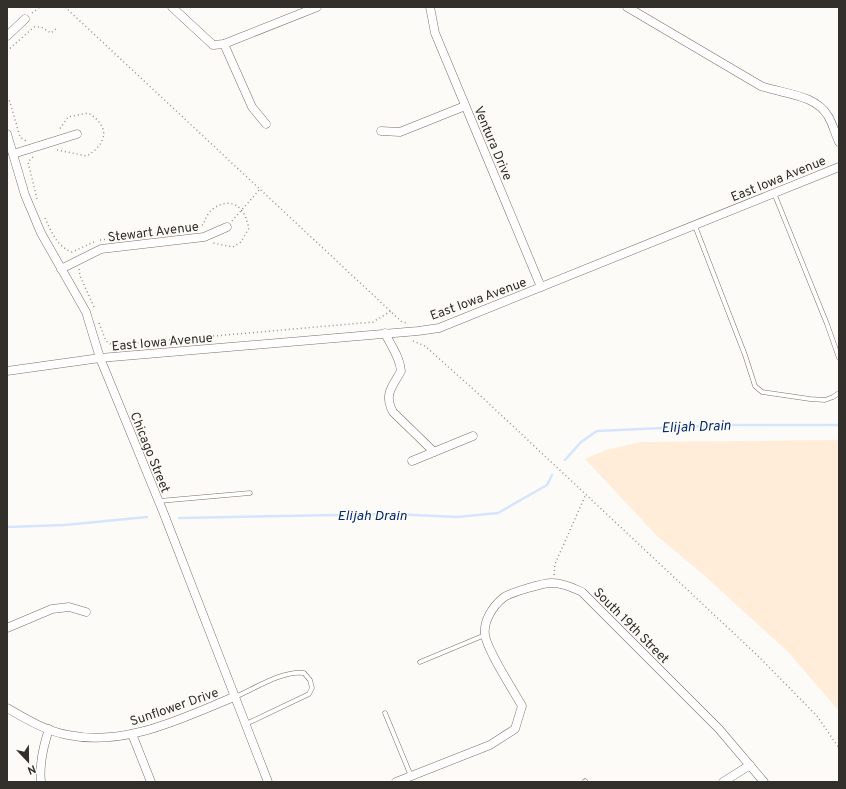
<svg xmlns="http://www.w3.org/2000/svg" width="846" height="789" font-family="Overpass,sans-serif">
<rect width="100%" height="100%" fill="#fdfbf8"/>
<path fill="#ffedda" d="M 839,440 L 839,711 L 789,653 L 705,576 L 657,536 L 585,459 L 606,450 L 641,442 Z"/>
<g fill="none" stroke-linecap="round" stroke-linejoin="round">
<g stroke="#d6e5fe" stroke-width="2.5">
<path d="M 565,460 L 581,442 L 597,431 L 728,425 L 839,425"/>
<path d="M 179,518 L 393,514 L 457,517 L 498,513 L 547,485 L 552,475"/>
<path d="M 7,527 L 65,525 L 147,517"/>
</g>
<defs>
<g id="lane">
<path d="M 774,193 L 827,324 L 839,358"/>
<path d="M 695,226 L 745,355 L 755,386 L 762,392 L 810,399 L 825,400 L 833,397 L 839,393"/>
<path d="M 159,501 L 250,493"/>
<path d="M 420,662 L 485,635"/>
<path d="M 235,697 C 254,689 283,670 304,673 L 310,680 L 312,688 L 309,694 L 246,724"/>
<path d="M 385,713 L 411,776"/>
<path d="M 585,781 L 586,782"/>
</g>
<g id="street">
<path d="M 172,7 L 213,45 L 224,44 L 317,7"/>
<path d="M 430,7 L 435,33 L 541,287"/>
<path d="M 627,7 L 761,86 C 783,94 815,94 828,116 C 833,124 835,134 839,142"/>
<path d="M 7,36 L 25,19"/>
<path d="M 224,44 L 252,107 L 266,124"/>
<path d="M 381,131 L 400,132 L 465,106"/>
<path d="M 7,134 L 25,195 L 41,233 L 86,312 L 100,358 L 164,514 L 268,782"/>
<path d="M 13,154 L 77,134"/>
<path d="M 61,269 L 101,249 L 204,237 L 227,227"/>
<path d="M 385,333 C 391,346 400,357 401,371 C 393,386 383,394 393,412 L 434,452"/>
<path d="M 7,371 L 100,358 L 418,331 L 439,328 L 839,167"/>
<path d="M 412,461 L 473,436"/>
<path d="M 7,628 L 52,609 L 69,607 L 86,612"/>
<path d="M 7,708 C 26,719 46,731 68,735 C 126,747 182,718 234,697"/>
<path d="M 132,734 L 151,782"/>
<path d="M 41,782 C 39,764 43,747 49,729"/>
<path d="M 396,782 L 490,745 L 515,729 L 522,706 C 513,690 487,650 485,635 C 483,621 493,606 503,598 C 509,593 545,582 553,583 C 564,583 573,588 582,592 L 719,729 L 764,782"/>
<path d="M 723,782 L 750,765"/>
</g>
</defs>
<use href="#lane" stroke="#7b7166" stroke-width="5"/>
<use href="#street" stroke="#7b7166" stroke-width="9"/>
<g stroke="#94918d" stroke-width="1.5" stroke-dasharray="1 3" stroke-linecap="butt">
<path d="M 65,7 L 402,322 L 407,323"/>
<path d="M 32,13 L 40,7"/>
<path d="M 7,51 L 34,27 L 41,27 L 51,33 L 57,28"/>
<path d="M 7,97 L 10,102 L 20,137 L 26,141"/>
<path d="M 57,150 L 87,156 C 108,143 110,126 88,113 L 68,117 L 59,130"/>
<path d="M 33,157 L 28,162 L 37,199"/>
<path d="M 45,218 C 51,231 57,247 72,252 L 96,241"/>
<path d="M 232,221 L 260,189"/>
<path d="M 195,229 L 204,224 C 206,208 230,194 242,211 C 246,216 247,222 249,228 L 241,242 L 233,247 L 213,243"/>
<path d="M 100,240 L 176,231"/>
<path d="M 79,269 L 80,276 L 94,307"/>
<path d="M 99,323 L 106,341 L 112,345 L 373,322 L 391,311"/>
<path d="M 413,341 L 425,346 L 483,398 L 758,656 L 817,716 L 839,748"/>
<path d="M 554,575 L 555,564 L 586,494"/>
</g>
<use href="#lane" stroke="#fff" stroke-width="4"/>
<use href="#street" stroke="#fff" stroke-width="8"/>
</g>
<g text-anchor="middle" stroke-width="3" stroke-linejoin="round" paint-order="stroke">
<g font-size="13" fill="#332f2a" stroke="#fdfbf8">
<text transform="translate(494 143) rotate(67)" y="5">Ventura Drive</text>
<text transform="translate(778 178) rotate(-22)" y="5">East Iowa Avenue</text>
<text transform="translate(153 231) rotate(-7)" y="5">Stewart Avenue</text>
<text transform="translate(478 298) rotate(-20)" y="5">East Iowa Avenue</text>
<text transform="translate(162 341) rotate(-5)" y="5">East Iowa Avenue</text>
<text transform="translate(151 452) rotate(68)" y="5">Chicago Street</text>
<text transform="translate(632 625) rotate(45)" y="5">South 19th Street</text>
<text transform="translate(174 706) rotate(-19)" y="5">Sunflower Drive</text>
</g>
<g font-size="14" font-style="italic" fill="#042b70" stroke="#fdfbf8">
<text transform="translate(696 426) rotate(-2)" y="5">Elijah Drain</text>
<text x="372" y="520">Elijah Drain</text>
</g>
</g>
<rect width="846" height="789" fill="none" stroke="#332f2a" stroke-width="16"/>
<g transform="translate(28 761) rotate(158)" stroke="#fdfbf8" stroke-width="3" paint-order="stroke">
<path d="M0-3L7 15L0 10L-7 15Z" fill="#332f2a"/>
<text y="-6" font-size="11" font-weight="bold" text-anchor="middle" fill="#332f2a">N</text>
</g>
</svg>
